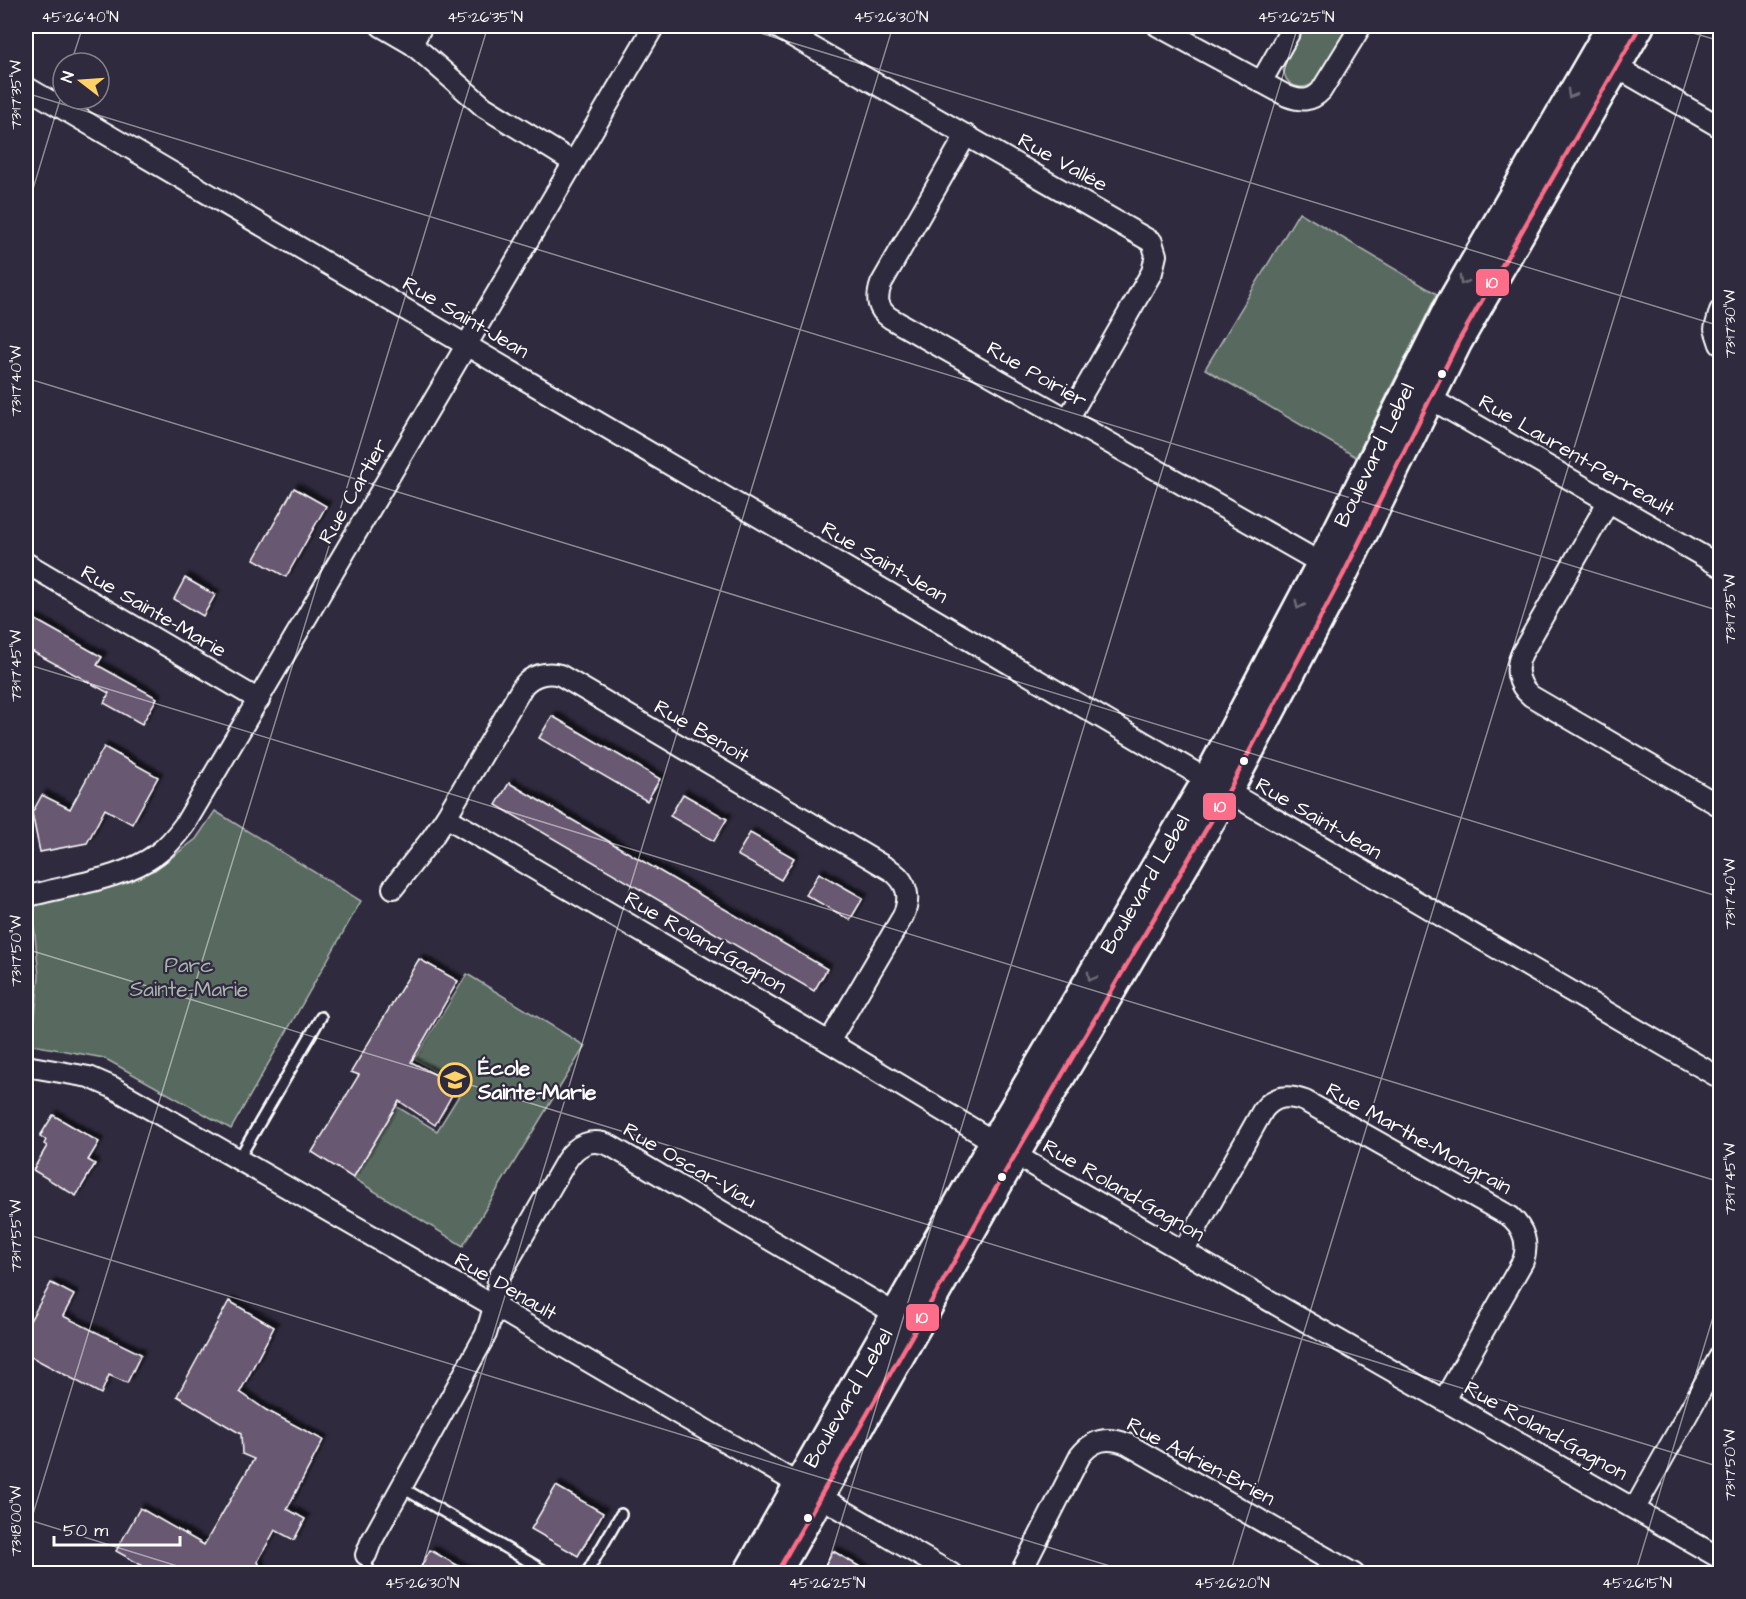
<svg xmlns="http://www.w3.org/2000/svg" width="1746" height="1599" font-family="'Architects Daughter',sans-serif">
<defs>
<filter id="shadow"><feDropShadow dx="4.5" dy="-4.5" stdDeviation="1.5" flood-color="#0009"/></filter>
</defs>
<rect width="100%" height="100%" fill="#2f2a3d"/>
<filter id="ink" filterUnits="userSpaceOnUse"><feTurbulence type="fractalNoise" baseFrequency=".0167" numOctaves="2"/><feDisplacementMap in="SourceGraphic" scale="12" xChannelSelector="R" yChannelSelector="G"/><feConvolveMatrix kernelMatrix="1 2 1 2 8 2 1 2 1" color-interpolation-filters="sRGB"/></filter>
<g filter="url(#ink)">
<g fill="#596a61" stroke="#acb4b0" stroke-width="1.5">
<path d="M 1305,26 L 1348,26 C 1339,42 1329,65 1317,80 C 1312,86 1302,89 1295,86 C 1286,83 1284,75 1283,67 Z"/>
<path d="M 1299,212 L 1437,294 L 1356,457 L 1205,369 Z"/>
<path d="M 215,811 L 361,901 L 231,1129 L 104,1058 L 32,1045 L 39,976 L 32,906 L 155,870 L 196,839 Z"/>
<path d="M 467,974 L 585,1046 L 463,1246 L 353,1178 L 396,1106 L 437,1131 L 463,1089 L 415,1059 Z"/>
</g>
<g fill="#685872" stroke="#fff" stroke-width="1.5" filter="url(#shadow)">
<path d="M 294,488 L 326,506 L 286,577 L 254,559 Z"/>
<path d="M 185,578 L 215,595 L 203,616 L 174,599 Z"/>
<path d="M 34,619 L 102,657 L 97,665 L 157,698 L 142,724 L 104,703 L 109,693 L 26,648 L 26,634 Z"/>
<path d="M 552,716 L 660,779 L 647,801 L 539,738 Z"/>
<path d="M 104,747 L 158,777 L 132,824 L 105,809 L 87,843 L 40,852 L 32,813 L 42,795 L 70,809 Z"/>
<path d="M 509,783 L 827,969 L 814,991 L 496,805 Z"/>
<path d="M 683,794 L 727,819 L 714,841 L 670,816 Z"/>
<path d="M 750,833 L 794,858 L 781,880 L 737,855 Z"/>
<path d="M 819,873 L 863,898 L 850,920 L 806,895 Z"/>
<path d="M 419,959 L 458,981 L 411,1062 L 457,1086 L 435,1125 L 399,1101 L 353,1178 L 312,1152 L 359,1075 L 351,1072 Z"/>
<path d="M 53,1115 L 99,1142 L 88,1160 L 95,1164 L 76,1196 L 33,1170 L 47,1146 L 44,1144 L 46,1140 L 40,1136 Z"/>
<path d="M 51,1283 L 74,1295 L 63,1316 L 141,1354 L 127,1383 L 109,1375 L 101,1394 L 26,1354 L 26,1328 Z"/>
<path d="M 229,1301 L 274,1327 L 240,1392 L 266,1410 L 323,1440 L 287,1509 L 305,1519 L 294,1540 L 275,1530 L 258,1561 L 261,1574 L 157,1574 L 116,1551 L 140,1508 L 204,1545 L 254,1459 L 242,1454 L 241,1434 L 177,1396 Z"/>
<path d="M 556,1486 L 603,1513 L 578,1556 L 531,1529 Z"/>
<path d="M 430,1550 L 473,1574 L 417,1574 Z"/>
<path d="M 833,1551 L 872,1574 L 820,1574 Z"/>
</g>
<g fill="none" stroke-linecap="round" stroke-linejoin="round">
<defs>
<g id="lane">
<path d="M 238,1160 L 321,1017"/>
<path d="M 401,1487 L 550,1574"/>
<path d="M 366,1555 L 369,1574"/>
<path d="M 586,1574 L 621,1514"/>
</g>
<g id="street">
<path d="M 381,26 L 412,44 L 484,107 L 573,162"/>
<path d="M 775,26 L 1152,242 L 1156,255 L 1152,272 L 1068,419"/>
<path d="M 1158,26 L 1287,96 C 1300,101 1311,102 1321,91 L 1361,26"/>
<path d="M 412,44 L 422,26"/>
<path d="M 1606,61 L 1720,127"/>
<path d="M 1261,82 L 1293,26"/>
<path d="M 26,87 L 1242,800 L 1720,1078"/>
<path d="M 966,135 L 881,284 C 876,299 877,309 890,318 L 1333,570"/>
<path d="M 1720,311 L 1715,329 L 1720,344"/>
<path d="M 1419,392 L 1720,566"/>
<path d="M 1608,502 L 1522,653 C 1514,669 1517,684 1531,696 L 1720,806"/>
<path d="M 26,563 L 259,700"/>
<path d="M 446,817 L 829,1042 L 1039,1169 L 1720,1558"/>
<path d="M 393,888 L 432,838 L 446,817 L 523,686 C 532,675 547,671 560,675 L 892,871 C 908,883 911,898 903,916 L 829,1042"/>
<path d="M 26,897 C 66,885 122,880 157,854 C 168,846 177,835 185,824 L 654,26"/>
<path d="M 26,1066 L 89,1077 L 112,1087 L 494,1306 L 952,1574"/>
<path d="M 1183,1252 L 1263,1110 C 1275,1095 1288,1095 1305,1101 L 1511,1217 C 1524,1229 1529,1244 1523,1261 L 1444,1400"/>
<path d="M 1635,1508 L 1720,1356"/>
<path d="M 366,1555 L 371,1542 L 486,1334 L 497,1297 L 498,1279 L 566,1161 C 577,1144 592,1137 611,1146 L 896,1314"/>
<path d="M 1020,1574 L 1080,1456 C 1092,1440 1107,1436 1127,1444 L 1354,1574"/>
</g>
<g id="secondary">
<path d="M 747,1574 L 994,1141 L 1207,779 L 1321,563 L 1450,304 L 1611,26"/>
<path d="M 776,1574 L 1004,1174 L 1228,792 L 1343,575 L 1458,342 L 1640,26"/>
</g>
</defs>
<use href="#lane" stroke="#fff" stroke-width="14"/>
<use href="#street" stroke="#fff" stroke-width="24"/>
<use href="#secondary" stroke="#fff" stroke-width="32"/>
<use href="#lane" stroke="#2f2a3d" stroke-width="9"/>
<use href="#street" stroke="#2f2a3d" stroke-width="20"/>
<use href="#secondary" stroke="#2f2a3d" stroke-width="27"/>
<defs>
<path id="bus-1" d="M 776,1574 L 1004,1174 L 1228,792 L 1343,575 L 1458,342 L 1640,26"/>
</defs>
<use href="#bus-1" stroke="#2f2a3d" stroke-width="9"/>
<use href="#bus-1" stroke="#fb6d88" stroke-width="4.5"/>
</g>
<defs><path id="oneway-chevron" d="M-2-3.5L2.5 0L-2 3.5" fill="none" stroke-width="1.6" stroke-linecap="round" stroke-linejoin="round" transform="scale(1.5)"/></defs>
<g stroke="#6d6a77">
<use href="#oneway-chevron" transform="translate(1571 94) rotate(120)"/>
<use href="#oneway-chevron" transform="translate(1463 281) rotate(120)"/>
<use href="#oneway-chevron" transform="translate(1299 605) rotate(117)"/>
<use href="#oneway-chevron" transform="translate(1091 977) rotate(120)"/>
</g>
</g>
<path fill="none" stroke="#fff" stroke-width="1.5" stroke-opacity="0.45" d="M 737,26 L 1720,326M 1670,26 L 1720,41M 71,63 L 83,26M 26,93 L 1720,611M 26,212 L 63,90M 26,378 L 1720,897M 26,664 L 1720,1182M 26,949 L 1720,1467M 26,1234 L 1136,1574M 26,1519 L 203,1574M 26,1537 L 488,26M 420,1574 L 893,26M 825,1574 L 1298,26M 1230,1574 L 1703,26M 1635,1574 L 1720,1294"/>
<defs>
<symbol id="school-ring" viewBox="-11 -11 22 22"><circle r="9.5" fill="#2f2a3d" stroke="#ffd166" stroke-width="1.5"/><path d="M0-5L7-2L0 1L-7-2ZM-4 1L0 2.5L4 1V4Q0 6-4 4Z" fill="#ffd166"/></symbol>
</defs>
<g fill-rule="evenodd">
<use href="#school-ring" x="436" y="1061" width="38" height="38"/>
</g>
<g fill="#fff" stroke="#2f2a3d" stroke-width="2">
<circle cx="1442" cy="374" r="5"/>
<circle cx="1244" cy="761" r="5"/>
<circle cx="1002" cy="1177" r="5"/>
<circle cx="808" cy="1518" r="5"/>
</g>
<g text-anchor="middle" stroke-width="4.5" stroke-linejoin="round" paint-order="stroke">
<g font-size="21" fill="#fff" stroke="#2f2a3d">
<text transform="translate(1063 162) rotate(29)" y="7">Rue Vallée</text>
<text transform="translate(466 317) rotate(30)" y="7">Rue Saint-Jean</text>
<text transform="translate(1037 374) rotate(30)" y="7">Rue Poirier</text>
<text transform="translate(1374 455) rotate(-64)" y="7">Boulevard Lebel</text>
<text transform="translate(1577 455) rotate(30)" y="7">Rue Laurent-Perreault</text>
<text transform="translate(353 491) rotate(-60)" y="7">Rue Cartier</text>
<text transform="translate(885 562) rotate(30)" y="7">Rue Saint-Jean</text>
<text transform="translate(154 611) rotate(30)" y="7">Rue Sainte-Marie</text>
<text transform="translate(702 731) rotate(30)" y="7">Rue Benoit</text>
<text transform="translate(1319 818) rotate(30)" y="7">Rue Saint-Jean</text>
<text transform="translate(1145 884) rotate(-60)" y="7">Boulevard Lebel</text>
<text transform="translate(706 942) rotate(30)" y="7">Rue Roland-Gagnon</text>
<text transform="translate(1419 1138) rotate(29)" y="7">Rue Marthe-Mongrain</text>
<text transform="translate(690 1165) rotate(30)" y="7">Rue Oscar-Viau</text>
<text transform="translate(1124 1190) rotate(30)" y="7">Rue Roland-Gagnon</text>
<text transform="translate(506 1286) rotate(30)" y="7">Rue Denault</text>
<text transform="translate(848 1398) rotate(-60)" y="7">Boulevard Lebel</text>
<text transform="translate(1546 1430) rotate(29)" y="7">Rue Roland-Gagnon</text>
<text transform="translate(1201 1461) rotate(28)" y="7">Rue Adrien-Brien</text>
</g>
<g font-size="21" fill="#acb4b0" stroke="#2f2a3d">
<text x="189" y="972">Parc<tspan x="189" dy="24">Sainte-Marie</tspan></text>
</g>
<g font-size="21" font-weight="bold" fill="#fff" stroke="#2f2a3d" text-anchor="start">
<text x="478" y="1075">École<tspan x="478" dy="24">Sainte-Marie</tspan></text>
</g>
</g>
<g stroke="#2f2a3d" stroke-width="2">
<rect x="1475" y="268" width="35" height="29" rx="6" fill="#fb6d88"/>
<rect x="1202" y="792" width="35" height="29" rx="6" fill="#fb6d88"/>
<rect x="905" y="1303" width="35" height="29" rx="6" fill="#fb6d88"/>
</g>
<g font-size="16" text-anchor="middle" font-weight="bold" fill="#fff">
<text x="1492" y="288">10</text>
<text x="1220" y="812">10</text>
<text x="922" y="1323">10</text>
</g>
<rect width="1746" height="1599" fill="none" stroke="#2f2a3d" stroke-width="66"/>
<g transform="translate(81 81) rotate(287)"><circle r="28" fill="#2f2a3d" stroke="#827f8b" stroke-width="1.5"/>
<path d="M0-4.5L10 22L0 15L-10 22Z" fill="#ffd166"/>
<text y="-9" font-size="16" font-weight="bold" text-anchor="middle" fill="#ffffff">N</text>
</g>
<path d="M54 1536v9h126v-9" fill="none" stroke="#ffffff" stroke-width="3"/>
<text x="63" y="1536" font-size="18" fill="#ffffff" stroke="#2f2a3d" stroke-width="4.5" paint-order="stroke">50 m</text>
<rect x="33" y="33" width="1680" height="1533" fill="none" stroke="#fff" stroke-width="2"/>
<g font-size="15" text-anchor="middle" fill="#fff">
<text x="80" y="22">45°26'40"N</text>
<text x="485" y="22">45°26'35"N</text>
<text x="891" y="22">45°26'30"N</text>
<text x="1296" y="22">45°26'25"N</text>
<text transform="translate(16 95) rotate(-90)" y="5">73°17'35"W</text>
<text transform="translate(1730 324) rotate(-90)" y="5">73°17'30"W</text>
<text transform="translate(16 381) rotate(-90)" y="5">73°17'40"W</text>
<text transform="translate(1730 609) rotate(-90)" y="5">73°17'35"W</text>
<text transform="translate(16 666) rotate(-90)" y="5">73°17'45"W</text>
<text transform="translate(1730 894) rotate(-90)" y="5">73°17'40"W</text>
<text transform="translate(16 951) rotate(-90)" y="5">73°17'50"W</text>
<text transform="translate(1730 1179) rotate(-90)" y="5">73°17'45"W</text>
<text transform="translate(16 1236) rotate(-90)" y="5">73°17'55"W</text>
<text transform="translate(1730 1465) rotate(-90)" y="5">73°17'50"W</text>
<text transform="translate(16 1521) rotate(-90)" y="5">73°18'00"W</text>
<text x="422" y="1588">45°26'30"N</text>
<text x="827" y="1588">45°26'25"N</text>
<text x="1232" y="1588">45°26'20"N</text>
<text x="1637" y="1588">45°26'15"N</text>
</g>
</svg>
